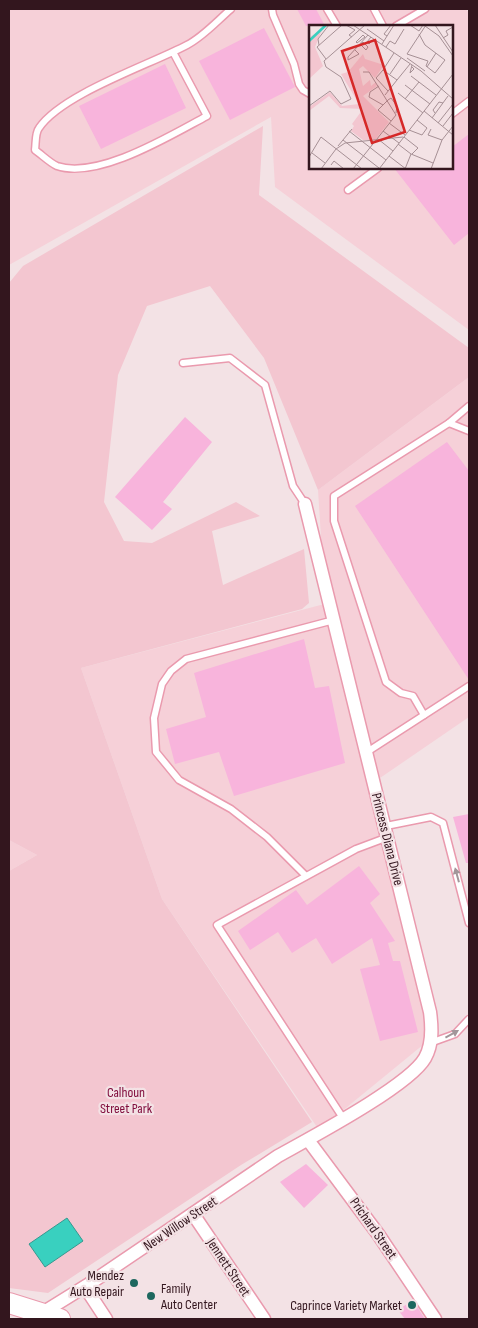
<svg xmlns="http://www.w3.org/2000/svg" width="478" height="1328" font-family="'Sofia Sans Condensed',sans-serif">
<rect width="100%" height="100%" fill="#f3e2e5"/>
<g fill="#f6d0d8" fill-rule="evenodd">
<path d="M 9,9 L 466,9 L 469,13 L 469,330 L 275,187 L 271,117 L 9,265 ZM 310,26 L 452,26 L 452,168 L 310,168 Z"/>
<path d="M 469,377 L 469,717 L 380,778 L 435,1035 L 319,1130 L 162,899 L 81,668 L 332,602 L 323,568 L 318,490 Z"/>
<path d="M 9,840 L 37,855 L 9,871 Z"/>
</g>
<path fill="#f3c6d0" d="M 263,126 L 259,195 L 469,348 L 469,377 L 318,490 L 264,358 L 210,286 L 147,306 L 118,375 L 104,502 L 124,541 L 152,543 L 236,502 L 260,516 L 212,531 L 223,585 L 304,549 L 309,603 L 302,609 L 81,668 L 162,899 L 312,1122 L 241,1165 L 48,1293 L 9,1288 L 9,871 L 37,855 L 9,840 L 9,283 L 23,266 Z"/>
<path fill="#39d0bf" stroke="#37988f" d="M 67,1218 L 83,1241 L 45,1267 L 29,1244 Z"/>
<g fill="#f8b4dc">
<path d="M 297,9 L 316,9 L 325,26 L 306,26 Z"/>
<path d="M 264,28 L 295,87 L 230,120 L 199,61 Z"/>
<path d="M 165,64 L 186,108 L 101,149 L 79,106 Z"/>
<path d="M 469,134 L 469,233 L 454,245 L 394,168 L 452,168 L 452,147 Z"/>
<path d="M 185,417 L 212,442 L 163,502 L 172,509 L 152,530 L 115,497 Z"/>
<path d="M 447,442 L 469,471 L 469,680 L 355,506 Z"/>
<path d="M 304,639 L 315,688 L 329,686 L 345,763 L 234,796 L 219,752 L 175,764 L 166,729 L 206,717 L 194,673 Z"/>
<path d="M 469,814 L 469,863 L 466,863 L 453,817 Z"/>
<path d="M 359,866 L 380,894 L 370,903 L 395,941 L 388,943 L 393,961 L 400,961 L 418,1032 L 380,1041 L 360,969 L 380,965 L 372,938 L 332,964 L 316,938 L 292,953 L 278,932 L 250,950 L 238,931 L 296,890 L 307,905 Z"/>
<path d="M 306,1164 L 328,1185 L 304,1208 L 280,1182 Z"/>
<path d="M 413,1300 L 425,1319 L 405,1319 L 398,1310 Z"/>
</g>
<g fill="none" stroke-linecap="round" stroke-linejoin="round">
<defs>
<g id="service">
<path d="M 272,9 L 273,15 L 294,64 L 299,84 L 303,90 L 310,94"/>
<path d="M 327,9 L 337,26"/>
<path d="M 374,9 L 383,26"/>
<path d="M 396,26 L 425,9"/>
<path d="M 173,52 L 207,116 C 171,135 98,180 57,166 C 50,163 42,155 35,150 C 36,143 35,133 39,128 C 62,94 149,65 187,45 C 203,37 218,20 231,9"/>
<path d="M 452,114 L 469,101"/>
<path d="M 348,190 L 378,168"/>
<path d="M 183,363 L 230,358 L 265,385 L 293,486 L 305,504"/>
<path d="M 449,423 L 469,406"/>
<path d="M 424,715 L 413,696 L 401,693 L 386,682 L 334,521 L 334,496 L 449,423 L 469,431"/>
<path d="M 367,752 L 469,686"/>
<path d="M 386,826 L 431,817 L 443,823 L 469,923"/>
<path d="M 306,876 L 267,837 L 231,809 L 179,780 L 156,752 L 154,718 L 162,684 L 171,671 L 186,659 L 334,620"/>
<path d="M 430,1043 L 455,1034 L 469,1019"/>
<path d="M 343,1118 L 217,925 L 356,849 L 388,837"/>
</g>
<g id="minor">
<path d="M 308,1140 L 378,1234 L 435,1319"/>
<path d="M 193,1214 L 264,1319"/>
<path d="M 85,1287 L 106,1319"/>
<path d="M 39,1315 L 89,1284 L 278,1156 C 310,1138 409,1086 425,1058 C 433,1044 432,1027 430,1012 L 305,504"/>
</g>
<path id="primary" d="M 9,1303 L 60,1319"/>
</defs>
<use href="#service" stroke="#ea9aae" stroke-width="9"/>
<use href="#minor" stroke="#ea9aae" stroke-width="15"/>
<use href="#primary" stroke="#ea9aae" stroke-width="22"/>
<use href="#service" stroke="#fff" stroke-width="6"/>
<use href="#minor" stroke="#fff" stroke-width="12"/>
<use href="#primary" stroke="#fff" stroke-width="20"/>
</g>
<defs><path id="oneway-solid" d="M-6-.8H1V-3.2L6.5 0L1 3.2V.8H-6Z" transform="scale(1.25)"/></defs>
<g fill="#a3969a">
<use href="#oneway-solid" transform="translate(457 875) rotate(-105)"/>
<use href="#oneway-solid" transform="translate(452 1034) rotate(-29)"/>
</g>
<g fill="#1d675e" stroke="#f3e2e5" stroke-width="2">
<circle cx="134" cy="1283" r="5"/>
<circle cx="151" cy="1296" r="5"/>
<circle cx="412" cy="1305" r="5"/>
</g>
<g text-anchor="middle" stroke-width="4.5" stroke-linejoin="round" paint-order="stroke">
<g font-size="14" fill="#33161e" stroke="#f3e2e5">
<text transform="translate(388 839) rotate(76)" y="5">Princess Diana Drive</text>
<text transform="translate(180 1223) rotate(-34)" y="5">New Willow Street</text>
<text transform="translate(374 1228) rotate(55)" y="5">Prichard Street</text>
<text transform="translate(229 1267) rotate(56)" y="5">Jennett Street</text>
</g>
<g font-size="14" fill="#810e3e" stroke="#f3e2e5">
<text x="126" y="1097">Calhoun<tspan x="126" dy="16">Street Park</tspan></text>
</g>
<g font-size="14" fill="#33161e" stroke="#f3e2e5" text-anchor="end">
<text x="124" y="1280">Mendez<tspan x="124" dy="16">Auto Repair</tspan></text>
<text x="161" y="1293" text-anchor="start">Family<tspan x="161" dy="16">Auto Center</tspan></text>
<text x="402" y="1310">Caprince Variety Market</text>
</g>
</g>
<g transform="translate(309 25)">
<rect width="144" height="144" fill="#f3e2e5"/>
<path d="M 13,5 L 6,22 L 14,41 L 0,54 L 0,19 L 2,11 ZM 54,29 L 56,34 L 75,40 L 66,53 L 54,41 L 50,44 L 54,61 L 61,55 L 62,61 L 67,57 L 68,61 L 54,71 L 80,97 L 66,115 L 54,115 L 42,106 L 45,101 L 43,99 L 54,84 L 31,83 L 20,71 L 0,86 L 0,82 L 21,67 L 33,81 L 50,79 L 32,49 L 39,47 Z" fill="#f3c6d0"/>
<path fill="none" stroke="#39d0bf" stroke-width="2.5" d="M 0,16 L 17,0"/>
<path fill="none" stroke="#a69095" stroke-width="1" d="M 37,0 L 46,5 L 40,10 L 43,12M 44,0 L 112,46 L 144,74M 101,0 L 110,6 L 114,0M 117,0 L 98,29 L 119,36M 126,0 L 144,27M 116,1 L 130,11 L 144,31M 58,4 L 75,16M 110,9 L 116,20 L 136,35 L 126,48 L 117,41 L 119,36M 54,10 L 56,12 L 48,18 L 47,17 ZM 78,11 L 75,9 L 82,0M 62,12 L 58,17 L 60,19 L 65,14M 134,13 L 139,10 L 137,6 L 144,2M 54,17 L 59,22 L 57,25 L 52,20 L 52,19 L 54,17M 73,19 L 85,0M 10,20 L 9,14 L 20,0M 77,22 L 81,16 L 86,19 L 95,4M 46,25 L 50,29 L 39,35 L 39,32 L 59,10M 98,33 L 116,46M 17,34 L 8,22 L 33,0M 103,42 L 105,44 L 101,48 L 103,40M 118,42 L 127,28M 74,45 L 85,28M 81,49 L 92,33M 102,51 L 127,70M 88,55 L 101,39M 96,60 L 121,79M 70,61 L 61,67 L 60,72 L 74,80M 89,68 L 114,88M 76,70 L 88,55 L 74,45 L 67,53 L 79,66M 96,74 L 110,57M 79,75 L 69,85 L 82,96M 79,75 L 82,73 L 88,81 L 87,88M 0,81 L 21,66 L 32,79 L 42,74 L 32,52 L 17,42 L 15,36 L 56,0M 115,86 L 144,110M 126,88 L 124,85 L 130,77 L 134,78M 123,93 L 139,71M 80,98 L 96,110M 129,98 L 144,79M 134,101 L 144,88M 122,104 L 119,110 L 133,115M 100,105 L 113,110 L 118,103 L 108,95M 40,106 L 77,135M 74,106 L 90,118M 95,112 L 109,123 L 103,129M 69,114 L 84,126M 34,115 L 70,143M 89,119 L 102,129 L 124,138M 29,121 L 43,104M 3,128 L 16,138M 80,131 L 97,144M 0,132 L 12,112 L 53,144M 22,140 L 25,136 L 35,144M 12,144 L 27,124 L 36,118 L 94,112M 44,144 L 87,90 L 60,47 L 54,47M 70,144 L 144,49M 96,144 L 102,129M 122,144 L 133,115 L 144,101"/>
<path fill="#d62828" fill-opacity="0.15" stroke="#d62828" stroke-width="2.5" d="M 66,15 L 96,107 L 63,118 L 33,26 Z"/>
<rect width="144" height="144" fill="none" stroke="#33161e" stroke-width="2.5"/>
</g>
<rect width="478" height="1328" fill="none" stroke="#33161e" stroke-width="20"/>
</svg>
